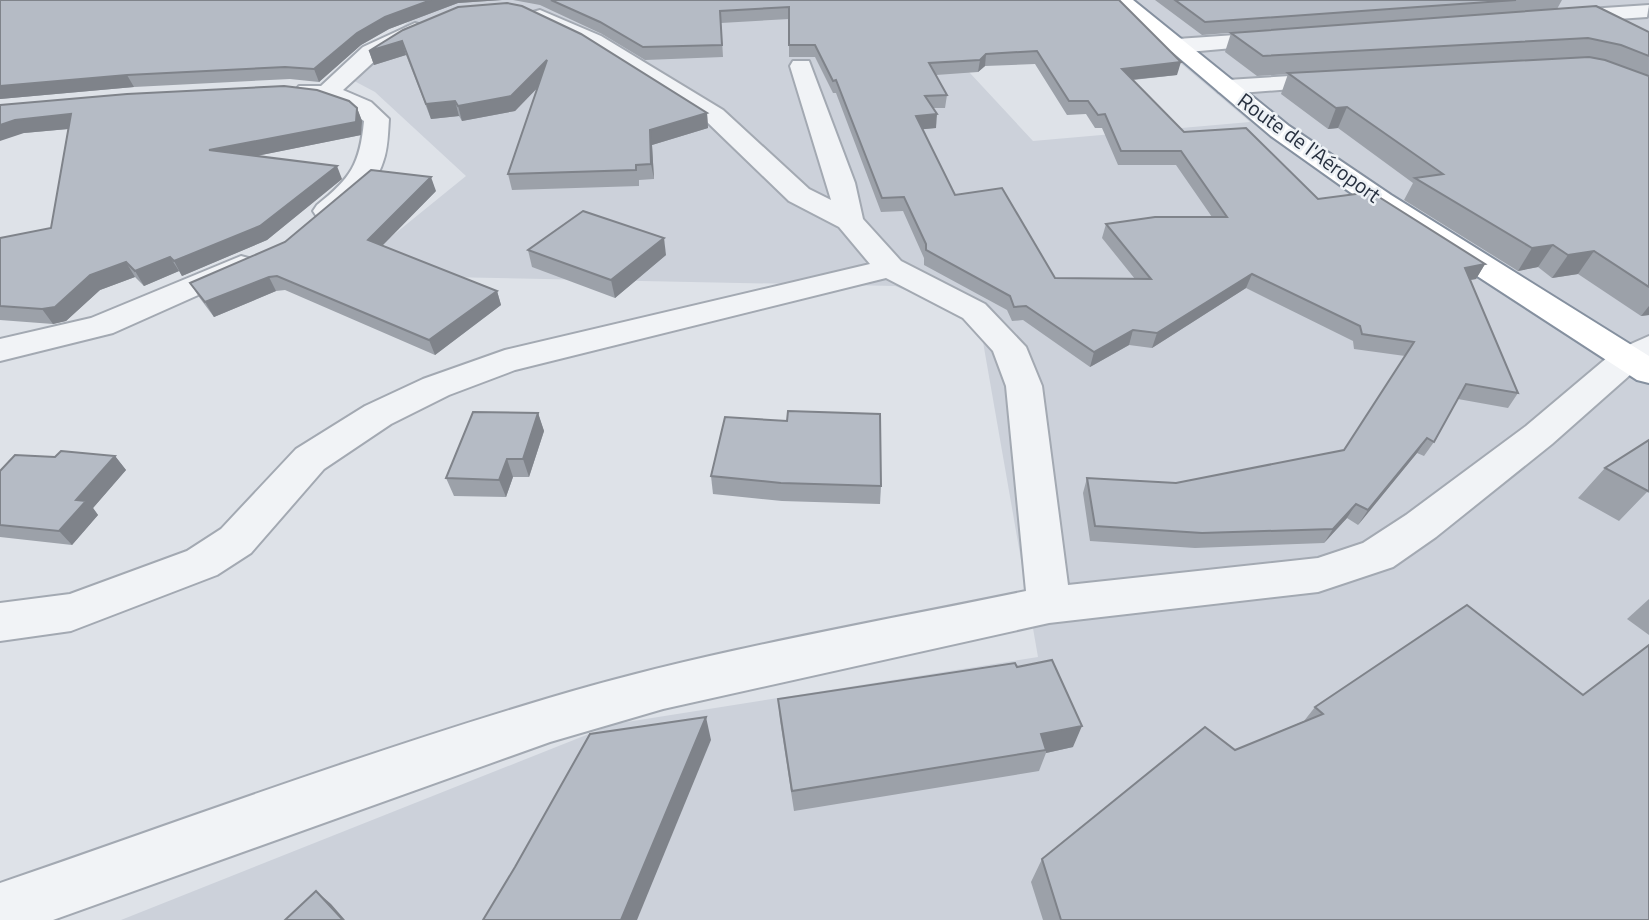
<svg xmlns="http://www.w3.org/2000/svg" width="1649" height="920" font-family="'Titillium Web',sans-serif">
<rect width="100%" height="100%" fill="#dee2e8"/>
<path fill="#ccd1da" d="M 453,0 L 908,0 L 918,17 L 1033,141 L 1250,122 L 1106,0 L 1649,0 L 1649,920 L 121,920 L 614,724 L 1038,657 L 979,319 L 895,286 L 344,275 L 466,176 L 375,92 L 343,75 L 412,19 Z"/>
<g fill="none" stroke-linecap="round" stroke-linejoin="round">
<defs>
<g id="minor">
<path d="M 1649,5 L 1647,17 L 1559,23 L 1552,21 L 1549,17 L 1552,13 L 1559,11 Z"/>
<path d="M 540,10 L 601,36 L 723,110 L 809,189 L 831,200 L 790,66 L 793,61 L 809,61 L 855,183 L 863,219 L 901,261 L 985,304 L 1026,347 L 1042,386 L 1068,585 L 1318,558 L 1363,543 L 1406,515 L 1526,426 L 1615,351 L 1649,336 L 1649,361 L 1639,367 L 1552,444 L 1436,537 L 1393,567 L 1318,592 L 1049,623 L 663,709 L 550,742 L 53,920 L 0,920 L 0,883 C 183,820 364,753 549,698 C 705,651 867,624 1026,591 L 1006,386 L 993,351 L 963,318 L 886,278 L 515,370 L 449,395 L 391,424 L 324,469 L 251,553 L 217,575 L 71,631 L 0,641 L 0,603 L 70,594 L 187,551 L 221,529 L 296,449 L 365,406 L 423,379 L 505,350 L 870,264 L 839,227 L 789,201 L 705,120 L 585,46 L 533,20 L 530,16 L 533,12 Z"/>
<path d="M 415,23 L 422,25 L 426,29 L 422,33 L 379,57 L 343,90 L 371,102 L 389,119 C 388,133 388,149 383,162 C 375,187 345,224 317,217 L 313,211 L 317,205 C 351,178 360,164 364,121 L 337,104 L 299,96 L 295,91 L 299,86 L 321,86 L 363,47 Z"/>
<path d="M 1280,32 L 1288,33 L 1291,38 L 1288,43 L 1177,53 L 1169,51 L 1166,46 L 1169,41 L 1177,39 Z"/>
<path d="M 1337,73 L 1345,75 L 1349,80 L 1345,85 L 1227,94 L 1219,92 L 1215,87 L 1219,82 L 1227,80 Z"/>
<path d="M 241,256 L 252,259 L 256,265 L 252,271 L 113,333 L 0,361 L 0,339 L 91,318 Z"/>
</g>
<path id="highway" d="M 1111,0 L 1133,0 L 1289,126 L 1391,195 L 1649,356 L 1649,383 L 1637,380 L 1371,207 L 1271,136 Z"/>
</defs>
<use href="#minor" stroke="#a3a9b2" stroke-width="4"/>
<use href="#highway" stroke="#85909f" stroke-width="4"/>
<use href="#minor" fill="#f1f3f6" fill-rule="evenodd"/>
<use href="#highway" fill="#fff" fill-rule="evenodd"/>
</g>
<g fill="#9ca1a9" fill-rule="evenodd">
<path d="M 0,0 L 502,0 L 458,3 L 389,29 L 361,45 L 319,82 L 290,79 L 134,87 L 0,99 Z"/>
<path d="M 513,0 L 1119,0 L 1177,75 L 1133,80 L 1184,132 L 1318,199 L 1485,264 L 1476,279 L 1470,280 L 1518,393 L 1508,408 L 1458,399 L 1434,442 L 1424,456 L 1417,453 L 1358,525 L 1347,518 L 1324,543 L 1195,548 L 1090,541 L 1083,493 L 1087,478 L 1176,483 L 1344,450 L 1405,356 L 1354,349 L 1353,341 L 1246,288 L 1152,348 L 1129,345 L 1090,367 L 1023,320 L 1012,321 L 1007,310 L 924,265 L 924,258 L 903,211 L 881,212 L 836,93 L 833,93 L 815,57 L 789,57 L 789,19 L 721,23 L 723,57 L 645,60 L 602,34 L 540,5 ZM 1035,64 L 1067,115 L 1086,114 L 1095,128 L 1102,128 L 1118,165 L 1176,165 L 1212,217 L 1106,224 L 1102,238 L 1135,279 L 1055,278 L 955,195 L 922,129 L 936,128 L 933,108 L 945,108 L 947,95 L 936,75 L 978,72 L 985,66 Z"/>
<path d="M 1155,0 L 1562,0 L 1557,9 L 1649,32 L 1649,315 L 1641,316 L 1578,274 L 1552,278 L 1538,267 L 1518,271 L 1404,200 L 1413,183 L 1338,128 L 1328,129 L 1281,94 L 1288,74 L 1257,76 L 1225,52 L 1231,33 L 1330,25 L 1202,35 Z"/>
<path d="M 403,30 L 707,113 L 708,128 L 652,145 L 654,179 L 639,180 L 639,186 L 512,190 L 508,174 L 538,87 L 515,111 L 462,121 L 459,116 L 431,119 L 406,55 L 374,65 L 369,51 Z"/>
<path d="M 0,105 L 357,108 L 362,121 L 361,135 L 256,156 L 342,179 L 267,240 L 182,276 L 179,271 L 144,286 L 135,277 L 100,290 L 66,321 L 53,324 L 0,320 L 0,238 L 51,228 L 68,129 L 24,133 Z"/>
<path d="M 436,191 L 382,246 L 497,291 L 501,305 L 435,355 L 285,290 L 276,291 L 214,317 L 199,297 L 190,283 Z"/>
<path d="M 528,250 L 666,255 L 615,298 L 532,267 Z"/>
<path d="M 538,413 L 544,431 L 529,477 L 513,477 L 506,497 L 454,496 L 446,478 Z"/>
<path d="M 1649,440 L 1649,493 L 1647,492 L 1619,521 L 1578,498 L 1605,468 Z"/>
<path d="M 115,456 L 126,470 L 93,508 L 98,515 L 72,545 L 0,537 L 0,471 L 55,457 Z"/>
<path d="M 711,476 L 881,486 L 880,504 L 782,501 L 713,494 Z"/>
<path d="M 1649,599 L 1649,635 L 1627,619 Z"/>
<path d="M 1017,667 L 1073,747 L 1046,753 L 1039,771 L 794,811 L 780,720 L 778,699 Z"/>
<path d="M 1315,707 L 1649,920 L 1043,920 L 1031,882 L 1042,859 L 1235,750 L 1304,721 Z"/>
</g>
<g fill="#7f838a">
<path d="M 431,0 L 502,0 L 458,3 L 389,29 L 361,45 L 319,82 L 314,69 L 357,33 L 385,17 Z"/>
<path d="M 402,41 L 406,55 L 374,65 L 369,51 Z"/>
<path d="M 986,54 L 985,66 L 978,72 L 980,60 Z"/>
<path d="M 547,60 L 550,75 L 515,111 L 462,121 L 458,106 Z"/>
<path d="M 1181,62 L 1177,75 L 1119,81 L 1122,69 Z"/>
<path d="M 127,75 L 134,87 L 0,99 L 0,86 Z"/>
<path d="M 455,101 L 459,116 L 431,119 L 426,104 Z"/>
<path d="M 1347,107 L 1338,128 L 1328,129 L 1336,108 Z"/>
<path d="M 357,108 L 362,121 L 361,135 L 216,164 L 209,150 Z"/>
<path d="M 707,113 L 708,128 L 652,145 L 654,179 L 651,164 L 650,130 Z"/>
<path d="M 71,114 L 79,128 L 24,133 L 0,141 L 0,125 L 15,120 Z"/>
<path d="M 937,114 L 936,128 L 915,130 L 916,116 Z"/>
<path d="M 337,166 L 342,179 L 267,240 L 182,276 L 174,261 Z"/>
<path d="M 431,177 L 436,191 L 373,255 L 368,240 Z"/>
<path d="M 664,238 L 666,255 L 615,298 L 611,280 Z"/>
<path d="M 1553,245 L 1538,267 L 1518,271 L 1532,248 Z"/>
<path d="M 1594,251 L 1578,274 L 1552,278 L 1568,255 Z"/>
<path d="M 170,257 L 179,271 L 144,286 L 135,271 Z"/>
<path d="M 126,262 L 135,277 L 100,290 L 66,321 L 53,324 L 42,309 L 90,275 Z"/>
<path d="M 1485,264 L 1476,279 L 1457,282 L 1465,268 Z"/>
<path d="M 1252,274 L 1246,288 L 1152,348 L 1157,333 Z"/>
<path d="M 269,277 L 276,291 L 214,317 L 205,302 Z"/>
<path d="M 497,291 L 501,305 L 435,355 L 429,340 Z"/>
<path d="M 1649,306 L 1649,315 L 1641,316 Z"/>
<path d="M 1133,330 L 1129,345 L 1090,367 L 1094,352 Z"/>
<path d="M 538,413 L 544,431 L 529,477 L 523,459 Z"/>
<path d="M 1427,438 L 1417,453 L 1358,525 L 1368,510 Z"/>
<path d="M 115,456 L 126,470 L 93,508 L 98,515 L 72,545 L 59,531 L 76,500 Z"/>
<path d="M 507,459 L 513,477 L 506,497 L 499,480 Z"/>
<path d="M 1356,504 L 1347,518 L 1324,543 L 1333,529 Z"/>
<path d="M 706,717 L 711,740 L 637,920 L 621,920 Z"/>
<path d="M 1082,726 L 1073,747 L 1046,753 L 1046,750 L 1041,734 Z"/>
<path d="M 316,891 L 331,904 L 345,920 L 343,920 Z"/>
</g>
<g fill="#b5bbc5" stroke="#7f838a" stroke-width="2" fill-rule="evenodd">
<path d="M 0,0 L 431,0 L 385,17 L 357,33 L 314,69 L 285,67 L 127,75 L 0,86 Z"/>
<path d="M 551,0 L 1119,0 L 1181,62 L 1122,69 L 1184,132 L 1246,128 L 1318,199 L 1371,192 L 1485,264 L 1465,268 L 1518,393 L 1466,384 L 1434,442 L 1427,438 L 1368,510 L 1356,504 L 1333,529 L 1202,533 L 1095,526 L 1087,478 L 1176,483 L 1344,450 L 1414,342 L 1362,334 L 1360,326 L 1252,274 L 1157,333 L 1133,330 L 1094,352 L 1026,306 L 1014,307 L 1010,296 L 926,250 L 926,244 L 904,197 L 882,198 L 836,80 L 833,81 L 815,45 L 789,45 L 789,7 L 720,11 L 722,45 L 643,47 L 600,22 ZM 1037,51 L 1069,101 L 1088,101 L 1098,115 L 1105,114 L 1121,151 L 1181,151 L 1227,217 L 1155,217 L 1106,224 L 1151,279 L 1055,278 L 1002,188 L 955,195 L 916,116 L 937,114 L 925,96 L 947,95 L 929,63 L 980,60 L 986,54 Z"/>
<path d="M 1175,0 L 1516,0 L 1205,22 Z"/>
<path d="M 507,3 L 522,6 L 581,34 L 707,113 L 650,130 L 651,164 L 636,165 L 636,170 L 508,174 L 547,60 L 511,96 L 458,106 L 455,101 L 426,104 L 402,41 L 369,51 L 403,30 L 458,7 Z"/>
<path d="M 1596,6 L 1649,32 L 1649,56 L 1621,45 L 1588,38 L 1263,56 L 1231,33 Z"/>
<path d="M 1589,57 L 1605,60 L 1649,76 L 1649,287 L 1594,251 L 1568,255 L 1553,245 L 1532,248 L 1415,178 L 1443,174 L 1347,107 L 1336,108 L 1288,73 Z"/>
<path d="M 284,86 L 317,90 L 349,101 L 357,108 L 356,122 L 209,150 L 337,166 L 260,226 L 174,261 L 170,257 L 135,271 L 126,262 L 90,275 L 55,307 L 42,309 L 0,306 L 0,238 L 51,228 L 71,114 L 15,120 L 0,125 L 0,105 L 127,94 Z"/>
<path d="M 371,170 L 431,177 L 368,240 L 497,291 L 429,340 L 277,276 L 269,277 L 205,302 L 190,283 L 285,242 Z"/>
<path d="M 583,211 L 664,238 L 611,280 L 528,250 Z"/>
<path d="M 788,411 L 880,414 L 881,486 L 781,483 L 711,476 L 725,417 L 787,421 Z"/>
<path d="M 473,412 L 538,413 L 523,459 L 507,459 L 499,480 L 446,478 Z"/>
<path d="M 1649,440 L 1649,490 L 1648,491 L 1605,468 Z"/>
<path d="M 61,451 L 115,456 L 76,500 L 86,501 L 59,531 L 0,525 L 0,471 L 15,455 L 55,457 Z"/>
<path d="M 1467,605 L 1583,695 L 1649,645 L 1649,920 L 1061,920 L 1042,859 L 1205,727 L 1235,750 L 1323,714 L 1315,707 Z"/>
<path d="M 1052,660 L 1082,726 L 1041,734 L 1046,750 L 792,791 L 778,699 L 1015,663 L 1017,667 Z"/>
<path d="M 706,717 L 621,920 L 483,920 L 515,867 L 590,734 Z"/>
<path d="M 316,891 L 343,920 L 285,920 Z"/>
</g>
<g text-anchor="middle" stroke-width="5" stroke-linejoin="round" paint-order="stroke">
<g font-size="21" fill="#27303f" stroke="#edf1f5">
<text transform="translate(1309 148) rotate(36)" y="7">Route de l'Aéroport</text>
</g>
</g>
</svg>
